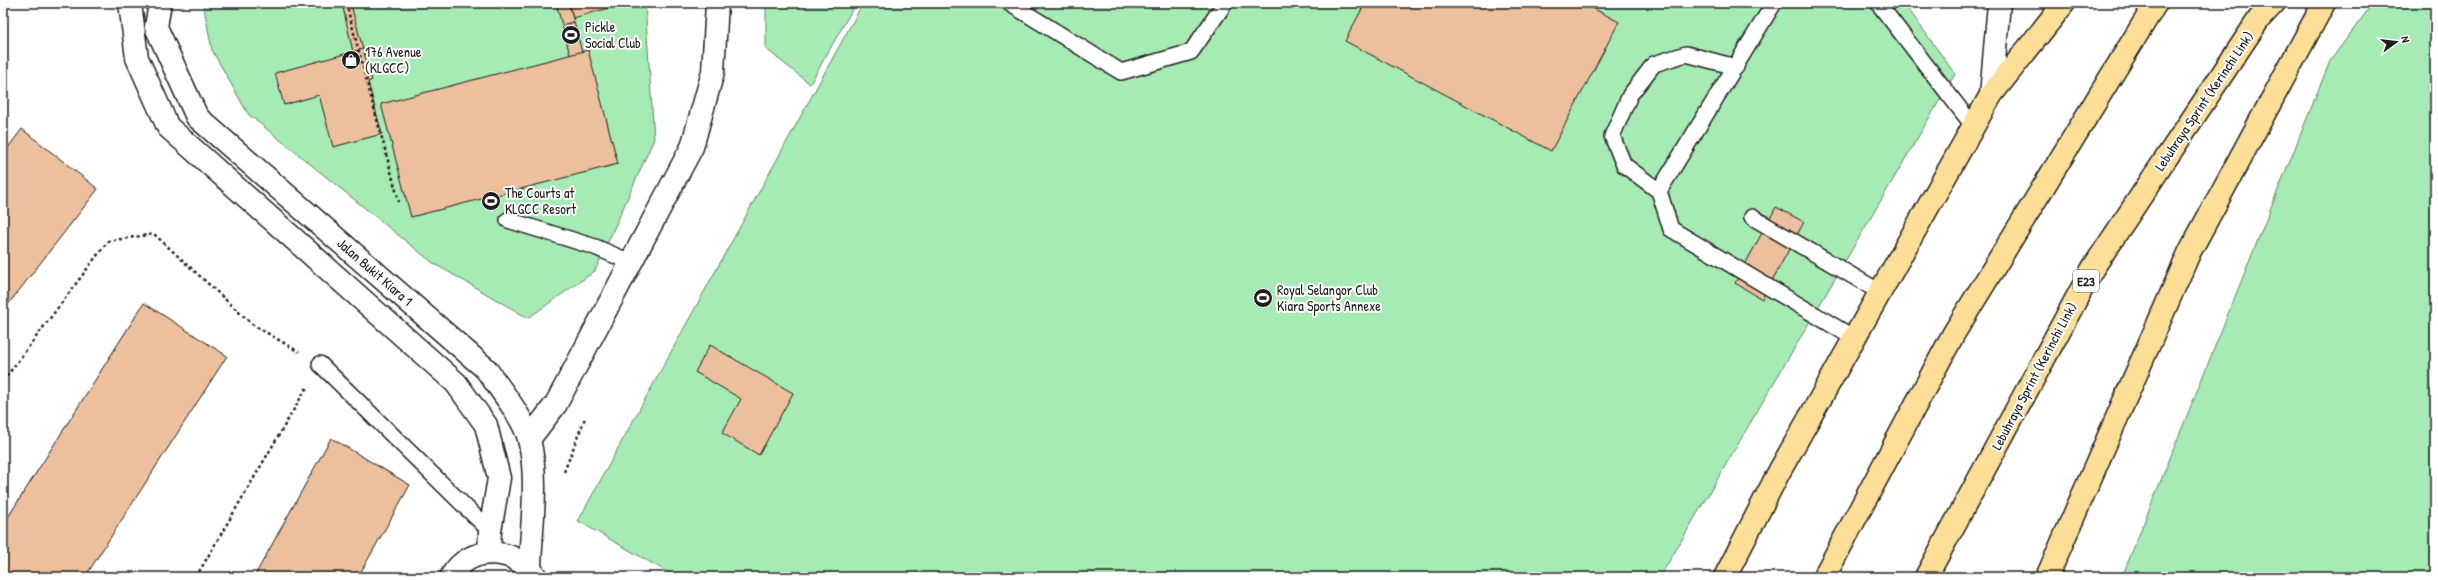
<svg xmlns="http://www.w3.org/2000/svg" width="2438" height="580" font-family="'Patrick Hand',sans-serif">
<rect width="100%" height="100%" fill="#fff"/>
<filter id="ink" filterUnits="userSpaceOnUse"><feTurbulence type="fractalNoise" baseFrequency=".025" numOctaves="2"/><feDisplacementMap in="SourceGraphic" scale="8" xChannelSelector="R" yChannelSelector="G"/><feConvolveMatrix kernelMatrix="1 2 1 2 8 2 1 2 1" color-interpolation-filters="sRGB"/></filter>
<g filter="url(#ink)">
<g fill="#a6eab4" stroke="#618368">
<path d="M 203,3 L 645,3 L 654,139 L 595,271 L 528,318 L 433,263 L 248,114 L 212,50 Z"/>
<path d="M 766,3 L 856,3 L 810,84 L 766,49 Z"/>
<path d="M 863,3 L 1904,3 L 1955,74 L 1660,577 L 676,577 L 578,521 Z"/>
<path d="M 2373,3 L 2435,3 L 2435,577 L 2122,577 L 2330,61 Z"/>
</g>
<g fill="#ecc09c" stroke="#1c1c1c">
<path d="M 342,3 L 360,3 L 351,5 L 363,49 L 353,52 Z"/>
<path d="M 556,3 L 569,3 L 574,22 L 562,25 Z"/>
<path d="M 569,3 L 643,3 L 616,6 L 573,18 Z"/>
<path d="M 1365,3 L 1583,3 L 1619,22 L 1551,151 L 1345,41 Z"/>
<path d="M 574,22 L 582,52 L 570,55 L 562,25 Z"/>
<path d="M 363,49 L 372,80 L 368,82 L 382,134 L 333,147 L 319,95 L 284,105 L 275,73 Z"/>
<path d="M 588,50 L 618,164 L 411,217 L 381,104 Z"/>
<path d="M 22,129 L 98,189 L 3,311 L 3,154 Z"/>
<path d="M 1776,207 L 1804,222 L 1762,299 L 1735,283 Z"/>
<path d="M 144,303 L 227,356 L 85,577 L 3,577 L 3,525 Z"/>
<path d="M 710,345 L 793,393 L 759,455 L 722,433 L 741,399 L 695,372 Z"/>
<path d="M 331,438 L 410,485 L 358,577 L 254,577 Z"/>
</g>
<g fill="none" stroke-linecap="round" stroke-linejoin="round">
<defs>
<g id="lane">
<path d="M 1009,3 L 1121,72 L 1191,52 L 1225,3"/>
<path d="M 1774,3 L 1659,191 L 1671,229 L 1854,338"/>
<path d="M 1878,3 L 1974,127"/>
<path d="M 1659,191 L 1624,165 L 1612,136 L 1630,95 L 1654,64 L 1686,54 L 1736,67"/>
<path d="M 1752,217 L 1880,292"/>
<path d="M 508,220 L 595,247 L 630,262"/>
<path d="M 320,364 L 490,531"/>
</g>
<g id="street">
<path d="M 130,3 L 137,58 L 168,127 L 456,383 L 486,425 L 499,478 L 490,531 L 489,553"/>
<path d="M 160,3 L 156,27 L 197,117 L 486,369 C 499,388 523,417 529,439 C 539,480 531,526 530,568"/>
<path d="M 1991,95 L 1999,3"/>
<path d="M 529,439 L 556,404 L 692,147 L 713,72 L 717,3"/>
<path d="M 451,577 C 470,543 517,548 536,577"/>
</g>
<g id="highway">
<path d="M 1725,577 L 1779,472 L 1991,95 L 2064,3"/>
<path d="M 1824,577 L 1954,333 L 2156,3"/>
<path d="M 1926,577 L 2093,268 L 2259,19 L 2274,3"/>
<path d="M 2047,577 L 2190,251 L 2324,3"/>
</g>
</defs>
<use href="#lane" stroke="#1c1c1c" stroke-width="18"/>
<use href="#street" stroke="#1c1c1c" stroke-width="25"/>
<use href="#highway" stroke="#1c1c1c" stroke-width="25"/>
<g stroke="#1c1c1c" stroke-width="2.5" stroke-dasharray="3 3" stroke-linecap="butt">
<path d="M 346,3 L 399,202"/>
<path d="M 3,381 L 108,241 L 154,234 L 252,324 L 299,352"/>
<path d="M 564,472 L 585,418"/>
<path d="M 196,577 L 307,387"/>
</g>
<use href="#lane" stroke="#fff" stroke-width="15"/>
<use href="#street" stroke="#fff" stroke-width="22"/>
<use href="#highway" stroke="#fcde96" stroke-width="22"/>
</g>
</g>
<defs>
<symbol id="stadium-disc" viewBox="-11 -11 22 22"><circle r="9.5" fill="#1c1c1c" stroke="#fff"/><path d="M0-5a6.5 5 0 1 0 0 10a6.5 5 0 1 0 0-10ZM-3.5-1.8h7v3.6h-7Z" fill="#fff"/></symbol>
<symbol id="shop-disc" viewBox="-11 -11 22 22"><circle r="9.5" fill="#1c1c1c" stroke="#fff"/><path d="M-5-2.5h2.3a2.7 3.5 0 0 1 5.4 0H5L5.5 6h-11ZM-1.5-2.5h3a1.5 2.3 0 0 0-3 0Z" fill="#fff"/></symbol>
</defs>
<g fill-rule="evenodd">
<use href="#stadium-disc" x="560" y="24" width="22" height="22"/>
<use href="#shop-disc" x="340" y="49" width="22" height="22"/>
<use href="#stadium-disc" x="480" y="190" width="22" height="22"/>
<use href="#stadium-disc" x="1252" y="287" width="22" height="22"/>
</g>
<g text-anchor="middle" stroke-width="4" stroke-linejoin="round" paint-order="stroke">
<rect fill="#fff" stroke="#606060" stroke-width="1" x="2073" y="270" width="26" height="22" rx="3"/>
<g font-size="13" font-weight="bold" fill="#1c1c1c">
<text x="2086" y="286">E23</text>
</g>
<g font-size="14" fill="#1c1c1c" stroke="#fff" text-anchor="start">
<text x="585" y="32">Pickle<tspan x="585" dy="16">Social Club</tspan></text>
<text x="365" y="57">176 Avenue<tspan x="365" dy="16">(KLGCC)</tspan></text>
<text x="505" y="198">The Courts at<tspan x="505" dy="16">KLGCC Resort</tspan></text>
<text x="1277" y="295">Royal Selangor Club<tspan x="1277" dy="16">Kiara Sports Annexe</tspan></text>
</g>
<g font-size="14" fill="#1c1c1c" stroke="#fff">
<text transform="translate(2204 101) rotate(-56)" y="5">Lebuhraya Sprint (Kerinchi Link)</text>
<text transform="translate(375 272) rotate(41)" y="5">Jalan Bukit Kiara 1</text>
<text transform="translate(2034 376) rotate(-62)" y="5">Lebuhraya Sprint (Kerinchi Link)</text>
</g>
</g>
<rect width="2438" height="580" fill="none" stroke="#fff" stroke-width="16"/>
<rect x="8" y="8" width="2422" height="564" fill="none" stroke="#1c1c1c" stroke-width="1.5" filter="url(#ink)"/>
<g transform="translate(2396 42) rotate(75)" stroke="#ffffff" stroke-width="3" paint-order="stroke">
<path d="M0-3L7 15L0 10L-7 15Z" fill="#1c1c1c"/>
<text y="-6" font-size="11" font-weight="bold" text-anchor="middle" fill="#1c1c1c">N</text>
</g>
</svg>
